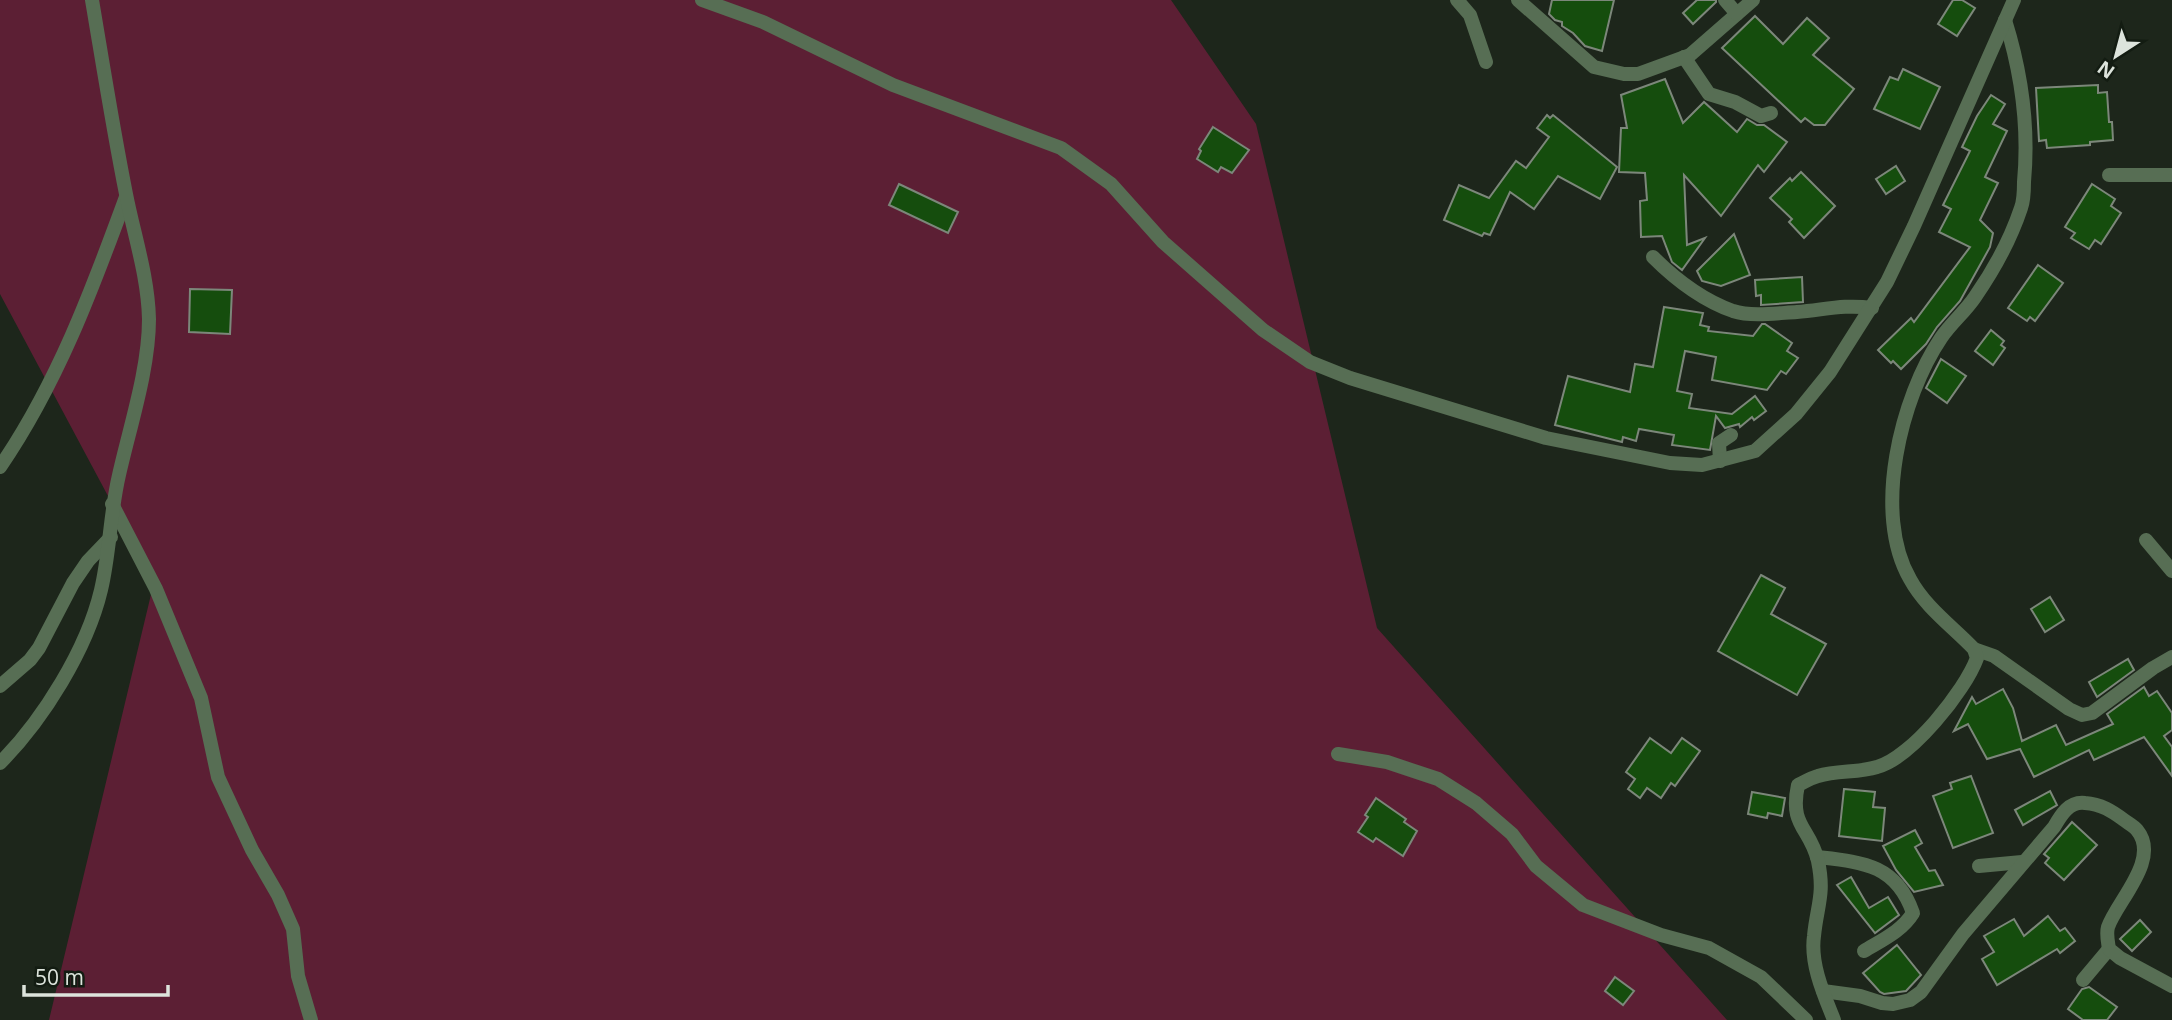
<svg xmlns="http://www.w3.org/2000/svg" width="2172" height="1020" font-family="'Open Sans',sans-serif">
<rect width="100%" height="100%" fill="#1d261b"/>
<path fill="#5c1f34" d="M 0,0 L 1171,0 L 1256,124 L 1377,628 L 1727,1020 L 49,1020 L 154,582 L 0,294 Z"/>
<g fill="#154d0d" stroke="#7c877a" stroke-width="2">
<path d="M 1552,0 L 1614,0 L 1602,51 L 1585,46 L 1573,33 L 1562,26 L 1562,22 L 1555,20 L 1549,14 Z"/>
<path d="M 1697,0 L 1716,0 L 1716,2 L 1693,24 L 1683,13 Z"/>
<path d="M 1953,0 L 1962,0 L 1975,8 L 1957,36 L 1938,24 Z"/>
<path d="M 1755,16 L 1783,44 L 1807,18 L 1829,38 L 1813,55 L 1854,89 L 1825,125 L 1814,125 L 1805,118 L 1801,122 L 1722,48 Z"/>
<path d="M 1903,69 L 1940,87 L 1920,129 L 1874,109 L 1890,77 L 1898,80 Z"/>
<path d="M 1665,79 L 1683,123 L 1704,102 L 1737,132 L 1747,119 L 1757,125 L 1764,125 L 1787,142 L 1764,172 L 1758,165 L 1721,216 L 1684,175 L 1687,245 L 1705,238 L 1682,270 L 1672,262 L 1662,236 L 1641,237 L 1640,201 L 1647,200 L 1645,173 L 1619,172 L 1621,128 L 1627,128 L 1621,95 Z"/>
<path d="M 2098,85 L 2098,93 L 2107,92 L 2109,122 L 2112,122 L 2113,140 L 2090,142 L 2090,145 L 2047,148 L 2046,140 L 2039,141 L 2036,88 Z"/>
<path d="M 1991,95 L 2005,104 L 1993,124 L 2007,131 L 1985,177 L 1998,183 L 1980,220 L 1993,233 L 1990,247 L 1960,301 L 1937,327 L 1926,344 L 1901,369 L 1893,361 L 1891,363 L 1878,350 L 1911,318 L 1914,322 L 1970,247 L 1939,232 L 1951,209 L 1943,205 L 1970,151 L 1962,147 L 1977,116 Z"/>
<path d="M 1547,115 L 1550,118 L 1553,115 L 1617,167 L 1600,199 L 1558,176 L 1534,209 L 1510,192 L 1490,235 L 1484,233 L 1482,236 L 1444,220 L 1459,185 L 1489,198 L 1516,161 L 1526,168 L 1549,137 L 1537,128 Z"/>
<path d="M 1213,127 L 1249,150 L 1232,173 L 1221,167 L 1218,172 L 1197,159 L 1201,151 L 1199,149 Z"/>
<path d="M 1896,166 L 1905,181 L 1886,194 L 1876,179 Z"/>
<path d="M 1801,172 L 1835,206 L 1804,238 L 1789,222 L 1792,219 L 1770,198 L 1790,178 L 1792,181 Z"/>
<path d="M 899,184 L 958,212 L 948,233 L 889,205 Z"/>
<path d="M 2092,184 L 2115,199 L 2111,206 L 2121,213 L 2101,244 L 2095,240 L 2089,249 L 2071,238 L 2075,233 L 2065,227 Z"/>
<path d="M 1734,234 L 1750,275 L 1721,286 L 1702,281 L 1697,271 Z"/>
<path d="M 2038,265 L 2063,283 L 2035,321 L 2030,317 L 2027,321 L 2008,308 Z"/>
<path d="M 1802,277 L 1803,302 L 1761,305 L 1761,295 L 1756,296 L 1755,280 Z"/>
<path d="M 190,289 L 232,290 L 230,334 L 189,332 Z"/>
<path d="M 1664,307 L 1703,313 L 1700,325 L 1709,327 L 1708,331 L 1753,336 L 1762,324 L 1765,324 L 1792,343 L 1787,351 L 1798,358 L 1786,374 L 1781,371 L 1767,390 L 1712,380 L 1716,357 L 1685,351 L 1677,391 L 1692,394 L 1689,408 L 1732,414 L 1755,396 L 1766,411 L 1754,420 L 1752,417 L 1740,427 L 1739,424 L 1725,428 L 1716,416 L 1710,450 L 1672,445 L 1674,435 L 1639,429 L 1636,441 L 1623,437 L 1622,442 L 1555,425 L 1568,376 L 1630,392 L 1635,364 L 1653,367 Z"/>
<path d="M 1991,330 L 2004,341 L 2001,345 L 2005,348 L 1993,365 L 1975,351 Z"/>
<path d="M 1941,359 L 1966,376 L 1947,403 L 1926,388 Z"/>
<path d="M 1761,575 L 1785,588 L 1771,614 L 1826,644 L 1797,695 L 1718,651 Z"/>
<path d="M 2050,597 L 2064,620 L 2045,632 L 2031,609 Z"/>
<path d="M 2128,659 L 2134,670 L 2097,697 L 2089,682 Z"/>
<path d="M 2144,687 L 2149,696 L 2157,691 L 2172,713 L 2172,730 L 2164,736 L 2172,747 L 2172,776 L 2144,737 L 2094,760 L 2089,750 L 2034,777 L 2020,749 L 1987,759 L 1968,724 L 1954,731 L 1972,697 L 1976,704 L 2003,689 L 2013,708 L 2022,741 L 2056,725 L 2066,745 L 2113,724 L 2107,714 Z"/>
<path d="M 1650,738 L 1671,753 L 1682,738 L 1700,751 L 1675,786 L 1671,783 L 1661,798 L 1647,788 L 1640,798 L 1628,789 L 1635,779 L 1626,772 Z"/>
<path d="M 1971,776 L 1993,833 L 1953,848 L 1933,796 L 1952,789 L 1950,783 Z"/>
<path d="M 1844,789 L 1875,792 L 1873,807 L 1885,808 L 1882,841 L 1839,836 Z"/>
<path d="M 2050,791 L 2057,805 L 2023,825 L 2015,810 Z"/>
<path d="M 1752,792 L 1785,798 L 1782,816 L 1768,813 L 1767,818 L 1748,814 Z"/>
<path d="M 1376,798 L 1406,819 L 1404,822 L 1417,831 L 1403,856 L 1376,838 L 1373,842 L 1358,832 L 1368,817 L 1365,815 Z"/>
<path d="M 2072,822 L 2097,845 L 2064,880 L 2045,863 L 2049,858 L 2044,854 Z"/>
<path d="M 1915,830 L 1922,843 L 1915,847 L 1929,871 L 1935,870 L 1943,885 L 1914,892 L 1896,870 L 1883,846 Z"/>
<path d="M 1851,877 L 1869,908 L 1888,897 L 1899,915 L 1875,933 L 1837,885 Z"/>
<path d="M 2048,916 L 2060,931 L 2065,928 L 2075,941 L 2060,953 L 2057,949 L 1997,985 L 1982,959 L 1994,952 L 1984,936 L 2014,919 L 2024,936 Z"/>
<path d="M 2140,920 L 2151,932 L 2132,951 L 2120,939 Z"/>
<path d="M 1897,945 L 1921,975 L 1906,991 L 1884,994 L 1880,992 L 1863,973 Z"/>
<path d="M 1615,977 L 1634,991 L 1623,1005 L 1605,991 Z"/>
<path d="M 2089,987 L 2117,1007 L 2107,1020 L 2083,1020 L 2068,1009 L 2082,989 Z"/>
</g>
<g fill="none" stroke-linecap="round" stroke-linejoin="round">
<g stroke="#576e54" stroke-width="14">
<path d="M 1457,0 L 1470,15 L 1486,62"/>
<path d="M 1518,0 L 1594,67 L 1624,74 L 1638,74 L 1690,55 L 1753,0"/>
<path d="M 1725,0 L 1737,14"/>
<path d="M 1684,57 L 1709,94 L 1735,102 L 1761,116 L 1771,113"/>
<path d="M 2109,175 L 2172,175"/>
<path d="M 1653,257 C 1676,280 1702,300 1733,311 C 1752,317 1778,313 1797,312 C 1824,310 1844,304 1872,308"/>
<path d="M 1720,461 L 1719,443 L 1731,435"/>
<path d="M 0,467 C 57,384 92,290 126,197"/>
<path d="M 112,504 L 156,589 L 201,698 L 218,777 L 252,850 L 278,895 L 293,929 L 298,976 L 311,1020"/>
<path d="M 2146,540 L 2172,571"/>
<path d="M 1974,649 L 1994,656 L 2069,709 L 2082,715 L 2092,713 L 2153,668 L 2172,657"/>
<path d="M 0,686 L 30,660 L 39,648 L 73,583 L 88,561 L 111,537"/>
<path d="M 1338,754 L 1387,762 L 1438,779 L 1476,803 L 1512,834 L 1536,866 L 1583,905 L 1661,935 L 1709,948 L 1761,977 L 1806,1020"/>
<path d="M 1817,857 C 1862,862 1896,864 1913,913 C 1902,931 1882,940 1864,951"/>
<path d="M 1979,866 L 2022,862"/>
<path d="M 2083,980 L 2109,949"/>
<path d="M 1823,991 L 1860,996 L 1882,1003 L 1893,1004 L 1910,1000 L 1921,992 L 1963,934 L 2054,827 C 2061,815 2069,801 2085,803 C 2101,804 2112,811 2124,820 C 2128,823 2134,826 2137,830 C 2161,859 2117,901 2108,927 C 2106,934 2108,942 2109,949 L 2120,958 L 2172,986"/>
<path d="M 1834,1020 C 1824,995 1810,964 1814,936 C 1817,905 1825,895 1818,861 C 1810,827 1789,827 1798,785 C 1804,782 1811,778 1818,776 C 1837,770 1858,773 1877,767 C 1911,758 1965,691 1977,658 L 1974,649 C 1953,627 1925,607 1910,579 C 1872,513 1901,397 1941,338 C 1951,323 1965,312 1975,297 C 1993,271 2011,238 2021,208 C 2024,200 2024,190 2024,182 C 2029,128 2021,71 2005,20"/>
</g>
<g stroke="#576e54" stroke-width="14">
<path d="M 702,0 L 763,22 L 893,85 L 1061,148 L 1111,184 L 1163,242 L 1263,330 L 1310,362 L 1350,378 L 1546,438 L 1670,463 L 1702,465 L 1755,451 L 1796,414 L 1830,372 L 1887,282 L 1914,226 L 2014,0"/>
<path d="M 0,763 C 43,720 87,649 101,590 C 110,552 110,513 119,475 C 130,426 149,369 149,319 C 148,276 134,235 126,194 C 113,129 103,65 92,0"/>
</g>
</g>
<g transform="translate(2116 56) rotate(216)" stroke="#131c12" stroke-width="5" paint-order="stroke">
<path d="M0-5L12 26L0 18L-12 26Z" fill="#dde4dc"/>
<text y="-10" font-size="19" font-weight="bold" text-anchor="middle" fill="#dde4dc">N</text>
</g>
<path d="M24 985v10h144v-10" fill="none" stroke="#dde4dc" stroke-width="3.5"/>
<text x="35" y="985" font-size="21" fill="#dde4dc" stroke="#131c12" stroke-width="5" paint-order="stroke">50 m</text>
</svg>
